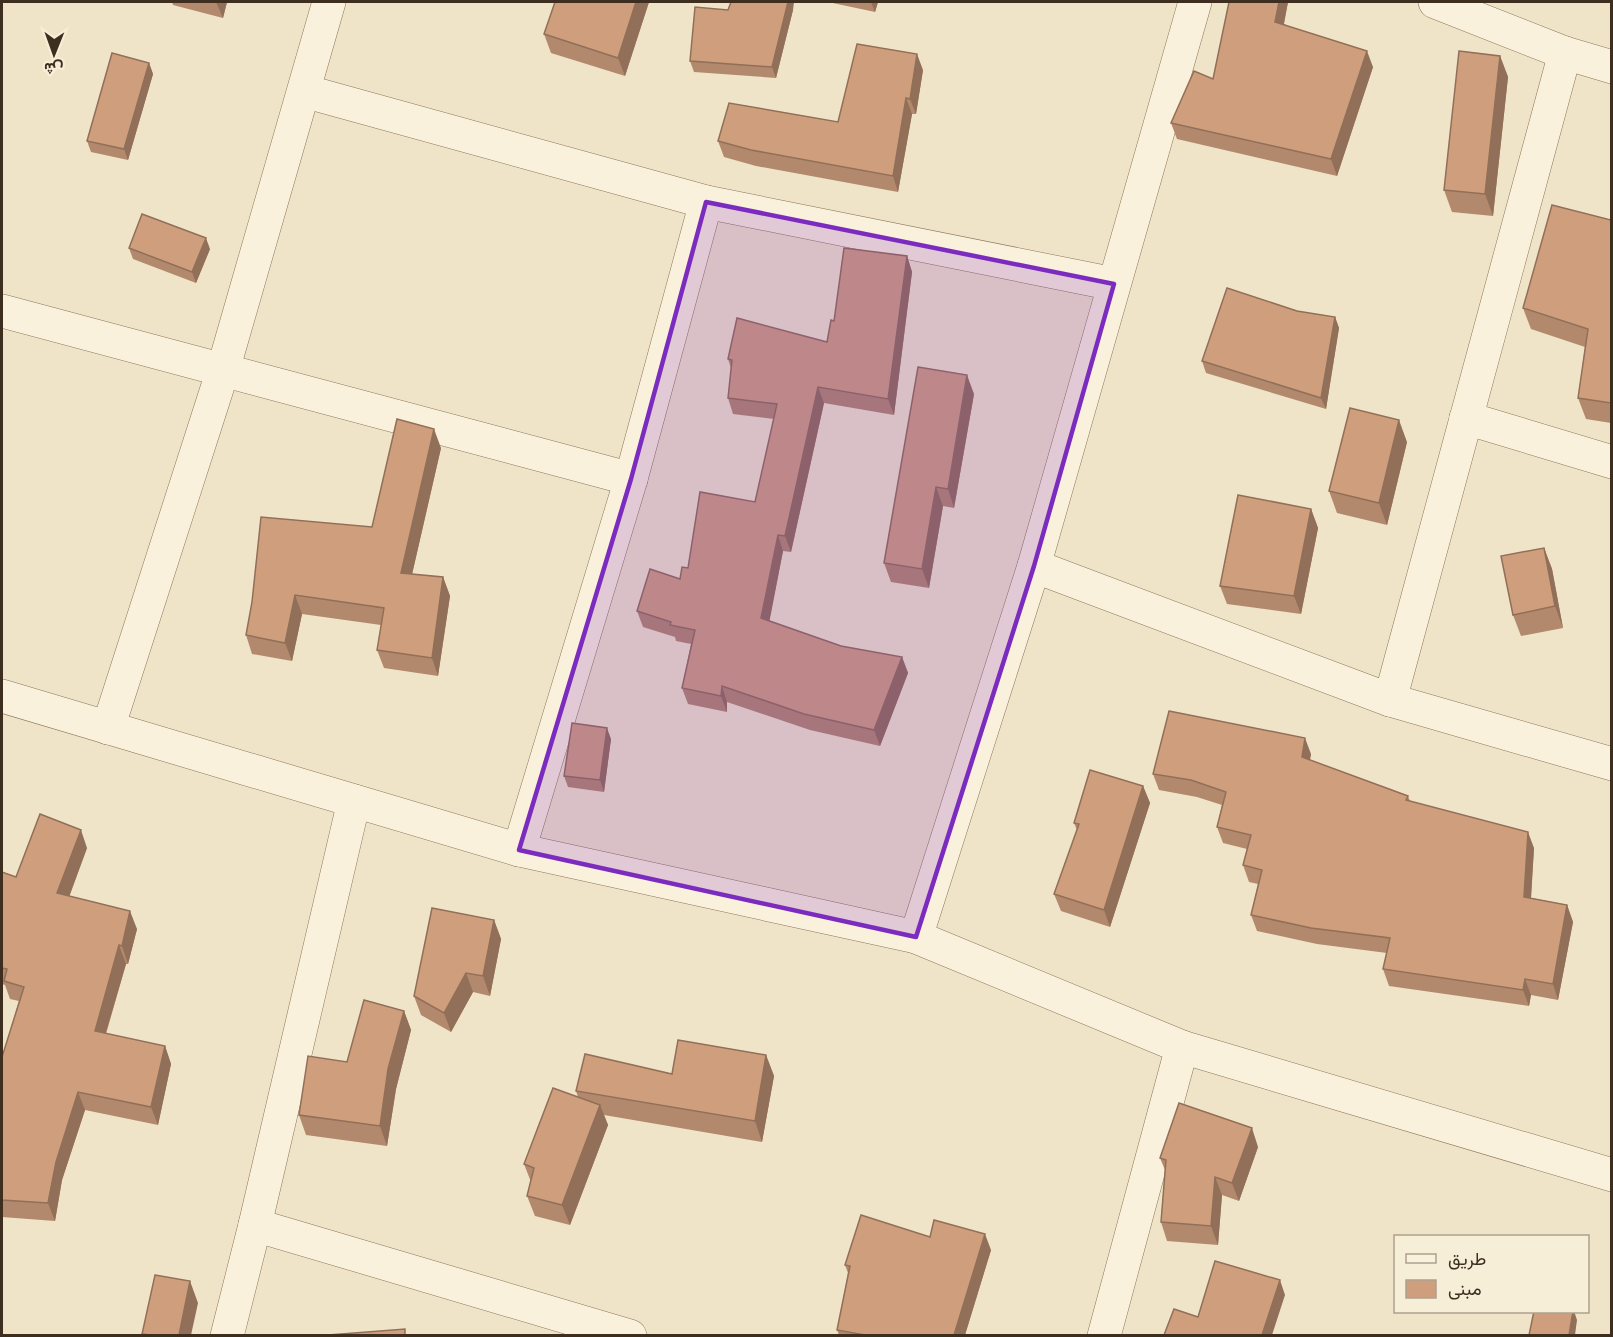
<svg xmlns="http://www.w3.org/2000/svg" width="1613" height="1337" font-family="Merriweather,Vazirmatn,serif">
<rect width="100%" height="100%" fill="#f0e4c8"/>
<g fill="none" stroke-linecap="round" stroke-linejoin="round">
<defs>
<g id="minor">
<path d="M 1435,2 L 1565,53 L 1612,67"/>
<path d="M 304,91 L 706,202 L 1114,284"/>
<path d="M 2,311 L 631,479"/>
<path d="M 1466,418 L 1612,462"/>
<path d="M 1034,566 L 1390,700 L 1612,764"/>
<path d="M 1390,700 L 1565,53"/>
<path d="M 108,728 L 223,370 L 329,2"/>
<path d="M 519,850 L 631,479 L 706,202"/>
<path d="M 916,937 L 1034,566 L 1195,2"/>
<path d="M 255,1225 L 630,1336"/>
<path d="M 227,1336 L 255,1225 L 354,801"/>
<path d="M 1104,1336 L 1182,1047"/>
</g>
<path id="tertiary" d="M 2,696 L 519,850 L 916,937 L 1182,1047 L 1612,1175"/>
</defs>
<use href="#minor" stroke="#8d765c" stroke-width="34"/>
<use href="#tertiary" stroke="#8d765c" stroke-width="34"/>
<use href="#minor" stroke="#faf1dc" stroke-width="33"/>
<use href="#tertiary" stroke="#faf1dc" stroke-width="33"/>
</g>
<g fill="#b2896c">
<path d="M 172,2 L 227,2 L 223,18 L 173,5 Z"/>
<path d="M 555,2 L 649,2 L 625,76 L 551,53 L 544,34 Z"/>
<path d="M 828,2 L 878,2 L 875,12 Z"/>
<path d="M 1229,2 L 1288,2 L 1284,24 L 1373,67 L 1337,176 L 1177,139 L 1171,123 L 1213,79 Z"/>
<path d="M 728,10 L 793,10 L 776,78 L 694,72 L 690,61 Z"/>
<path d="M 1500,56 L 1508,77 L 1493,216 L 1452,212 L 1444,190 Z"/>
<path d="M 149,63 L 153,74 L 128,160 L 91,152 L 87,141 Z"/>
<path d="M 923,70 L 916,114 L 912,114 L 898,192 L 756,166 L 724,157 L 718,141 L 838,122 Z"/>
<path d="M 1611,220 L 1611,423 L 1586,419 L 1578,398 L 1585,347 L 1531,329 L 1523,308 Z"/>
<path d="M 129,248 L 210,249 L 196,283 L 133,259 Z"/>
<path d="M 907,256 L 912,272 L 894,415 L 824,403 L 791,552 L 783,551 L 769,621 L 841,646 L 902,657 L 908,673 L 880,746 L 810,730 L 727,702 L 727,712 L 688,704 L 682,688 L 691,644 L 676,641 L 675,637 L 643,627 L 637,611 L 680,579 L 688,568 L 755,502 L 774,419 L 733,414 L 728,398 L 731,368 L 728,359 L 827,342 L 834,321 Z"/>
<path d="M 1297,311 L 1335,317 L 1339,328 L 1326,409 L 1206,373 L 1202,361 Z"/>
<path d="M 974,394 L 954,508 L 943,506 L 929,588 L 891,582 L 884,563 Z"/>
<path d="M 1407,442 L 1387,525 L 1337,513 L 1329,491 Z"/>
<path d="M 441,448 L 412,574 L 443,577 L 450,596 L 438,676 L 384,668 L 377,650 L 381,625 L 302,614 L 292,661 L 252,654 L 246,635 L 372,527 Z"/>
<path d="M 1311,509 L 1318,528 L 1301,614 L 1227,604 L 1220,586 Z"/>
<path d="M 1544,548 L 1552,569 L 1563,628 L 1521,636 L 1513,615 Z"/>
<path d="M 611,739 L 604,792 L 568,787 L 564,776 Z"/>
<path d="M 1311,754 L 1310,760 L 1408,796 L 1410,801 L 1534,848 L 1531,898 L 1567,905 L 1573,922 L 1558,1000 L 1531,995 L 1529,1006 L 1389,986 L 1383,969 L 1387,953 L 1317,944 L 1257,931 L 1251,915 L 1258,884 L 1249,882 L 1243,865 L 1247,849 L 1223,843 L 1217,827 L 1222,805 L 1197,797 L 1159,790 L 1153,774 Z"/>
<path d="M 1143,786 L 1150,803 L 1110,927 L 1061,911 L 1054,894 L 1077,830 L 1074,823 Z"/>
<path d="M 87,848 L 69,896 L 137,929 L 128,964 L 126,964 L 106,1034 L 165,1046 L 171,1064 L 158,1125 L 85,1110 L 62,1180 L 55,1221 L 2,1217 L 2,1057 L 19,1001 L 10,999 L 5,985 L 2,984 L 2,872 L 16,877 Z"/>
<path d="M 494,920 L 501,939 L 490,996 L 473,992 L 451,1032 L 421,1015 L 414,996 Z"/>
<path d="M 404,1011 L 411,1030 L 396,1089 L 387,1146 L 306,1135 L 299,1115 L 347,1062 Z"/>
<path d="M 766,1055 L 774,1076 L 762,1142 L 604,1115 L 608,1125 L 570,1225 L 535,1216 L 527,1196 L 531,1182 L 524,1164 L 578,1097 L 576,1091 L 672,1074 Z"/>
<path d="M 1258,1147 L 1239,1201 L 1222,1195 L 1218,1245 L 1167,1241 L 1161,1222 L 1165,1170 L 1160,1158 Z"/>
<path d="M 930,1237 L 991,1250 L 965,1335 L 839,1335 L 837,1330 L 848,1273 L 845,1265 Z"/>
</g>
<g fill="#916f58">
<path d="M 216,2 L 227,2 L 223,18 Z"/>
<path d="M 636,2 L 649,2 L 625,76 L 618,58 Z"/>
<path d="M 788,2 L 794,2 L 793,10 L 776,78 L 772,67 Z"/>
<path d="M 871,2 L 878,2 L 875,12 Z"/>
<path d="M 1279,2 L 1288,2 L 1281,38 L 1275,22 Z"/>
<path d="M 1367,51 L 1373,67 L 1337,176 L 1331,159 Z"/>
<path d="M 917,54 L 923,70 L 916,114 L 910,99 Z"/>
<path d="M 1500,56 L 1508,77 L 1493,216 L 1485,194 Z"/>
<path d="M 149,63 L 153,74 L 128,160 L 124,149 Z"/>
<path d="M 906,98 L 912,114 L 898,192 L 893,176 Z"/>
<path d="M 206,238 L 210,249 L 196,283 L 192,272 Z"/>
<path d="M 907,256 L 912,272 L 894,415 L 888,399 Z"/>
<path d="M 1335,317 L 1339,328 L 1326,409 L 1321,398 Z"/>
<path d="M 967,375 L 974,394 L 954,508 L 948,489 Z"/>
<path d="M 818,387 L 824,403 L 791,552 L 785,536 Z"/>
<path d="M 1399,420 L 1407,442 L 1387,525 L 1379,503 Z"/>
<path d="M 434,429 L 441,448 L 408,592 L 401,573 Z"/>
<path d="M 936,487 L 943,506 L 929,588 L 922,569 Z"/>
<path d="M 1311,509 L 1318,528 L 1301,614 L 1294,596 Z"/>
<path d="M 778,535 L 783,551 L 767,634 L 761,618 Z"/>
<path d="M 1544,548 L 1552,569 L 1563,628 L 1555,606 Z"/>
<path d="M 443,577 L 450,596 L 438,676 L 432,658 Z"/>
<path d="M 295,595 L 302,614 L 292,661 L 285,643 Z"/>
<path d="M 902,657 L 908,673 L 880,746 L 874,730 Z"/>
<path d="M 722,686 L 727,702 L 727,712 L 721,696 Z"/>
<path d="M 607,728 L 611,739 L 604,792 L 600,780 Z"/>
<path d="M 1305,738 L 1311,754 L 1307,774 L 1302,757 Z"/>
<path d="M 1143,786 L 1150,803 L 1110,927 L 1104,910 Z"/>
<path d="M 81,830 L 87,848 L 64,911 L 57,893 Z"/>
<path d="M 1528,832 L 1534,848 L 1530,913 L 1524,897 Z"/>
<path d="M 1567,905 L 1573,922 L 1558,1000 L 1553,984 Z"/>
<path d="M 130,911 L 137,929 L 128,964 L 122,946 Z"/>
<path d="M 494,920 L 501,939 L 490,996 L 483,976 Z"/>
<path d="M 119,945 L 126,964 L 101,1049 L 95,1031 Z"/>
<path d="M 466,973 L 473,992 L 451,1032 L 444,1013 Z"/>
<path d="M 1525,979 L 1531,995 L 1529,1006 L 1523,990 Z"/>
<path d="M 404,1011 L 411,1030 L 396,1089 L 387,1146 L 380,1126 L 388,1069 Z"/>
<path d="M 165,1046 L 171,1064 L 158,1125 L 151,1107 Z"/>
<path d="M 766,1055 L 774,1076 L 762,1142 L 755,1121 Z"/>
<path d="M 78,1092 L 85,1110 L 62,1180 L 55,1221 L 48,1203 L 56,1162 Z"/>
<path d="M 600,1105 L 608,1125 L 570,1225 L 562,1205 Z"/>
<path d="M 1252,1128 L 1258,1147 L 1239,1201 L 1232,1183 Z"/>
<path d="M 1215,1177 L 1222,1195 L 1218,1245 L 1211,1226 Z"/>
<path d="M 985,1234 L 991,1250 L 965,1335 L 954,1335 Z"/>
<path d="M 1280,1280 L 1285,1295 L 1272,1335 L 1262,1335 Z"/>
<path d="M 190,1281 L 198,1303 L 191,1335 L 179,1335 Z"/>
<path d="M 1573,1311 L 1574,1311 L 1577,1320 L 1575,1335 L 1569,1335 Z"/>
</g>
<g fill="#cf9f7d" stroke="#916f58" stroke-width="1.5">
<path d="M 555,2 L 636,2 L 618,58 L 544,34 Z"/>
<path d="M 731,2 L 788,2 L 772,67 L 690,61 L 695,7 L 728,10 Z"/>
<path d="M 1229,2 L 1279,2 L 1275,22 L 1367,51 L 1331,159 L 1171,123 L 1194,71 L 1213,79 Z"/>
<path d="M 857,44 L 917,54 L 910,99 L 906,98 L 893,176 L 751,150 L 718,141 L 729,103 L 838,122 Z"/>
<path d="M 1459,51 L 1500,56 L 1485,194 L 1444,190 Z"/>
<path d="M 112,53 L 149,63 L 124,149 L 87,141 Z"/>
<path d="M 1552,205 L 1611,220 L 1611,403 L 1578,398 L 1588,329 L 1523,308 Z"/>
<path d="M 142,214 L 206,238 L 192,272 L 129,248 Z"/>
<path d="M 844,248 L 907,256 L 888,399 L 818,387 L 785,536 L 778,535 L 761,618 L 841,646 L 902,657 L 874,730 L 804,714 L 722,686 L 721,696 L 682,688 L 695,630 L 670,625 L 671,622 L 637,611 L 650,569 L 680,579 L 682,567 L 688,568 L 700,492 L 755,502 L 777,404 L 728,398 L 732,360 L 728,359 L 737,318 L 827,342 L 831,320 L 834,321 Z"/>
<path d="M 1227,288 L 1297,311 L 1335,317 L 1321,398 L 1202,361 Z"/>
<path d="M 918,367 L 967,375 L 948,489 L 936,487 L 922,569 L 884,563 Z"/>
<path d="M 1350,408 L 1399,420 L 1379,503 L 1329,491 Z"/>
<path d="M 397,419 L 434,429 L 401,573 L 443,577 L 432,658 L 377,650 L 384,608 L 295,595 L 285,643 L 246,635 L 252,602 L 261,517 L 372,527 Z"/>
<path d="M 1238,495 L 1311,509 L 1294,596 L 1220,586 Z"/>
<path d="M 1544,548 L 1555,606 L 1513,615 L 1501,556 Z"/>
<path d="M 1169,711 L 1305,738 L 1302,757 L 1408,796 L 1406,800 L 1528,832 L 1524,897 L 1567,905 L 1553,984 L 1525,979 L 1523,990 L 1383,969 L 1390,938 L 1311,928 L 1251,915 L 1262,870 L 1243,865 L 1251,835 L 1217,827 L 1226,792 L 1191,780 L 1153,774 Z"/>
<path d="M 572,723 L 607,728 L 600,780 L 564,776 Z"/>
<path d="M 1090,770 L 1143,786 L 1104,910 L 1054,894 L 1079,824 L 1074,823 Z"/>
<path d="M 40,814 L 81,830 L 57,893 L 130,911 L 122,946 L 119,945 L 95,1031 L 165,1046 L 151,1107 L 78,1092 L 56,1162 L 48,1203 L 2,1200 L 2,1057 L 24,987 L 4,981 L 7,969 L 2,968 L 2,872 L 16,877 Z"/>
<path d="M 432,908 L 494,920 L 483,976 L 466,973 L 444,1013 L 414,996 Z"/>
<path d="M 364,1000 L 404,1011 L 388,1069 L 380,1126 L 299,1115 L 308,1056 L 347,1062 Z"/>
<path d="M 678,1040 L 766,1055 L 755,1121 L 576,1091 L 585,1054 L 672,1074 Z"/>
<path d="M 553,1088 L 600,1105 L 562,1205 L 527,1196 L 534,1168 L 524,1164 Z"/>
<path d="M 1179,1103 L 1252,1128 L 1232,1183 L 1215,1177 L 1211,1226 L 1161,1222 L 1166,1160 L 1160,1158 Z"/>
<path d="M 861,1215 L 930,1237 L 934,1220 L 985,1234 L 954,1335 L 865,1335 L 837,1330 L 850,1266 L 845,1265 Z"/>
<path d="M 1215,1261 L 1280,1280 L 1262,1335 L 1164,1335 L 1174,1309 L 1198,1317 Z"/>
<path d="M 155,1275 L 190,1281 L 179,1335 L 150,1335 L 142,1334 Z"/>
<path d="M 1534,1311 L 1573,1311 L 1569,1335 L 1529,1335 Z"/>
<path d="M 405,1329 L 405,1335 L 328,1335 Z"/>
</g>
<path fill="#7b2cbf" fill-opacity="0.2" stroke="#7b2cbf" stroke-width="4.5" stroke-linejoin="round" d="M 706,202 L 1114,284 L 1034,566 L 916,937 L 519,850 L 631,479 Z"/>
<rect width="1613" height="1337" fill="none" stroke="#3d2e20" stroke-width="6"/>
<rect x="1394" y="1235" width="195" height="78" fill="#f7eed8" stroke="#ada18e" stroke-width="1.5"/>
<rect x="1406" y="1254" width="30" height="9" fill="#faf1dc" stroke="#ada18e" stroke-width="1.5"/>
<text x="1448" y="1265" font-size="18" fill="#3d2e20">طريق</text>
<rect x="1406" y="1280" width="30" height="18" fill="#cf9f7d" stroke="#ada18e" stroke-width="1.5"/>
<text x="1448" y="1295" font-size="18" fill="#3d2e20">مبنى</text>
<g transform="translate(54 54) rotate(181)" stroke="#f7eed8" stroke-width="4.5" paint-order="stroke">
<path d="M0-4.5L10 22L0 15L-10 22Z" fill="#3d2e20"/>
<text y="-9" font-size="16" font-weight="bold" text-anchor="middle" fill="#3d2e20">ش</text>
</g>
</svg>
